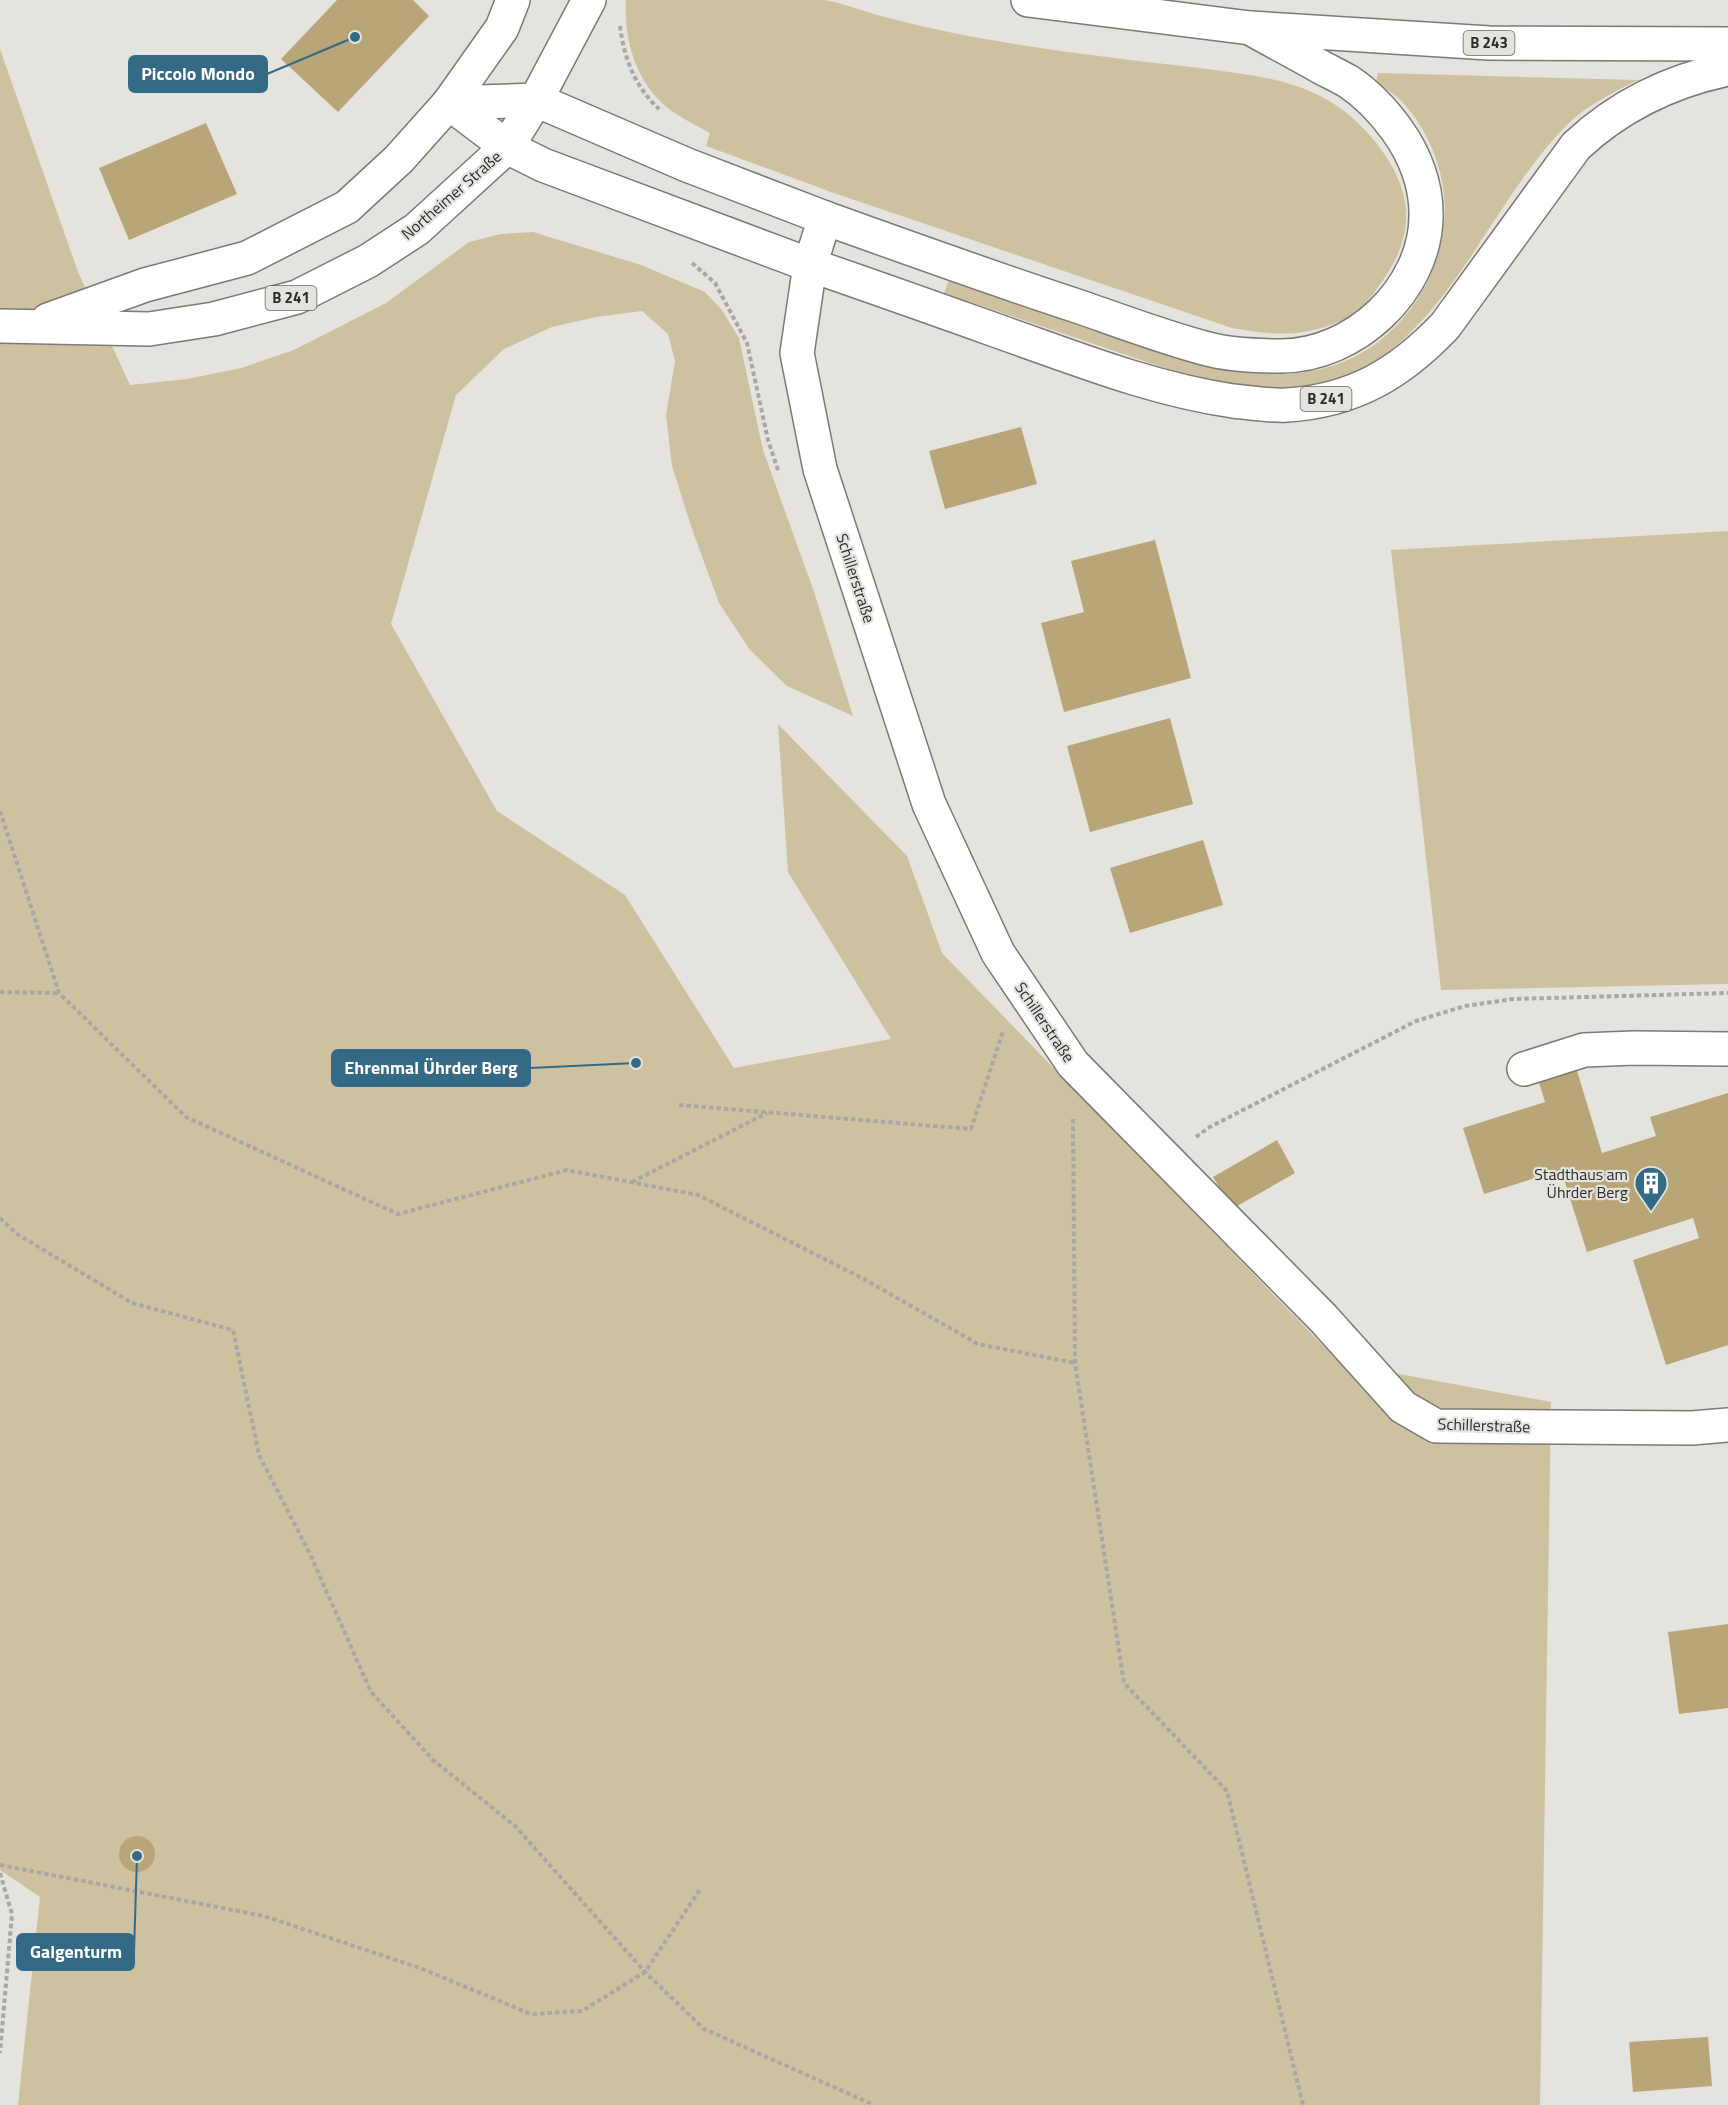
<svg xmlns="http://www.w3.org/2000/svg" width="1728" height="2105" font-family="'Titillium Web',sans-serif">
<rect width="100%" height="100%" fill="#e5e3de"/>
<g fill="#cec19f">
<path d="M 626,0 C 672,0 718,0 764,0 C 784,0 806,0 825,0 C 847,4 868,13 889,18 C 945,33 1010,44 1068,52 C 1112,58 1156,63 1200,68 C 1242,74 1284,77 1322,97 C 1360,116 1402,165 1406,208 C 1408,235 1398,259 1383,280 C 1372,297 1359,313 1340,321 C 1303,338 1270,335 1232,328 L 831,192 L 706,146 L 710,133 C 694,124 676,116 662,103 C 634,76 624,38 626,0 Z"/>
<path d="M 0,49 L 78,272 L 130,385 L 187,379 L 241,368 L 294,350 L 386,303 L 469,242 L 501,234 L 533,232 L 641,265 L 705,292 L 722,310 L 739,338 L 763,450 L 813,589 L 853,716 L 787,686 L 750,650 L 719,603 L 692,529 L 672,466 L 666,415 L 675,361 L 668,334 L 642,311 L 596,317 L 552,327 L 504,349 L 456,395 L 391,624 L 497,811 L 625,895 L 734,1068 L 891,1039 L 788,872 L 778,724 L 907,856 L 942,953 L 1340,1363 L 1551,1402 L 1540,2105 L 18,2105 L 40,1897 L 0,1870 Z"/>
<path d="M 1378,73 L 1638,80 C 1614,92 1587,105 1568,124 C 1471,220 1432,398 1264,389 C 1235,387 1207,380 1179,373 L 944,293 L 949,280 C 998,297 1046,314 1095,331 C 1192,364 1315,412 1398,324 C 1423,297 1438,266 1443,231 C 1451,185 1432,130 1398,98 C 1392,92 1383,87 1376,81 Z"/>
<path d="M 1728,531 L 1728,984 L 1441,990 L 1391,550 Z"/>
</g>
<g fill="#b8a678">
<path d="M 337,0 L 413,0 L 429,16 L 338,112 L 281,59 Z"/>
<path d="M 206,123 L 237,194 L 129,240 L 99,168 Z"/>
<path d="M 1021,427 L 1037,484 L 945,509 L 929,451 Z"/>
<path d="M 1155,540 L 1191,678 L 1064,712 L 1041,623 L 1084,612 L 1071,561 Z"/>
<path d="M 1170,718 L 1193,804 L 1090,832 L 1067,746 Z"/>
<path d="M 1203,840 L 1223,905 L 1130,933 L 1110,868 Z"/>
<path d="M 1574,1061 L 1602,1153 L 1656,1136 L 1650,1117 L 1728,1093 L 1728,1345 L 1666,1365 L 1633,1260 L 1699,1238 L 1693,1218 L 1587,1252 L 1561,1170 L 1484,1194 L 1463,1128 L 1545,1102 L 1536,1073 Z"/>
<path d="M 1277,1140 L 1295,1173 L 1232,1209 L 1213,1177 Z"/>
<path d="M 1728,1624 L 1728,1708 L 1679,1714 L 1668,1632 Z"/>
<circle cx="137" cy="1854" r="18"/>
<path d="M 1708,2037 L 1712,2086 L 1633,2092 L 1629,2042 Z"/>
</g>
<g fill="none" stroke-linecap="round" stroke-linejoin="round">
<defs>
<g id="minor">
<path d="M 825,218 L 810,265 L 797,353 L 820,469 L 929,804 L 998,953 L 1073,1064 L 1323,1318 L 1403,1407 L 1436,1426 L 1692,1428 L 1728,1425"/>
<path d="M 1524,1069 L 1584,1050 L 1634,1048 L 1728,1049"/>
</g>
<g id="major">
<path d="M 449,103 L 536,100 L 687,165 L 825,218"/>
<path d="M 449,103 L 507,147 L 543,165 L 810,265"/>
<path d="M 48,320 L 145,285 L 247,258 L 347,207 L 399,159 L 449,103 L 502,28 L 513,0"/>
<path d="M 0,326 L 149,329 L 214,319 L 297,297 L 368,261 L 417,229 L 507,147 L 536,100 L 589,0"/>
</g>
<g id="highway">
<path d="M 1028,0 L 1250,28 L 1489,43 L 1728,44"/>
<path d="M 825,218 C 911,249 997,280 1083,308 C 1123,322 1163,337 1204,348 C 1228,355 1256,356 1281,356 C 1354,356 1425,290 1426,217 C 1427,186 1415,155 1397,130 C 1384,112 1367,94 1349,82 C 1339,76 1328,71 1319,66 C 1296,53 1273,41 1250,28"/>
<path d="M 810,265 C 886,291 961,318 1037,345 C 1101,368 1165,391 1233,401 C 1251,403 1270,406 1287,405 C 1354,401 1400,373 1445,326 L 1576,146 C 1620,105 1670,81 1728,69"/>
</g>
</defs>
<use href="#minor" stroke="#7c7a75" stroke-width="36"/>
<use href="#major" stroke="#7c7a75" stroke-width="36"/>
<use href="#highway" stroke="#7c7a75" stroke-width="36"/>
<g stroke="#a9a7a3" stroke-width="4" stroke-dasharray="4.5 3" stroke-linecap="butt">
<path d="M 620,26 C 624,58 635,87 659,109"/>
<path d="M 692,263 L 715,283 L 747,343 L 768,440 L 779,473"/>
<path d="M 0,811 L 59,993 L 186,1117 L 398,1214 L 567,1170 L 698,1195 L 862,1278 L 978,1344 L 1075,1363"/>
<path d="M 0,992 L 59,993"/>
<path d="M 679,1105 L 971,1129 L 1003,1031"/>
<path d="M 1073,1119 L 1075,1363 L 1124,1683 L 1227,1791 L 1303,2105"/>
<path d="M 1196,1137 L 1208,1128 L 1416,1021 L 1465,1006 L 1513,999 L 1728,993"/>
<path d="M 632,1182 L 767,1113"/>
<path d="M 1728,1189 L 1728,1190"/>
<path d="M 0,1218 L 17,1234 L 132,1303 L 233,1330 L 259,1455 L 310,1554 L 371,1692 L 433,1760 L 515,1826 L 645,1972 L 704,2029 L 874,2105"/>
<path d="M 0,1865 L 264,1916 L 420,1968 L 531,2014 L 582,2011 L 645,1972 L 701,1888"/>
<path d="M 0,1873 L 12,1914 L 0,2053"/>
</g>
<use href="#minor" stroke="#fff" stroke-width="33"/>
<use href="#major" stroke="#fff" stroke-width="33"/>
<use href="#highway" stroke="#fff" stroke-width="33"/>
</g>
<defs>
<symbol id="building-pin" viewBox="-11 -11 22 30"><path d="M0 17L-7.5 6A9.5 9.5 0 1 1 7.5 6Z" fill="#356a86" stroke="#e5e3de"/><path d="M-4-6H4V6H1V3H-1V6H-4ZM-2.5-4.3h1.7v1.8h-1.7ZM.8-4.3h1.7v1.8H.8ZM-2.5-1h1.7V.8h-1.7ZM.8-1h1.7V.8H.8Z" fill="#fff"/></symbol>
</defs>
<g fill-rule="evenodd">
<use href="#building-pin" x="1632" y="1164" width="38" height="52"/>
</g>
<g text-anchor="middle" stroke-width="4.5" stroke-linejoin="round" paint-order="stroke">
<g fill="#e5e3de" stroke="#646360" stroke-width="1.5">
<rect x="1463.5" y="31" width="51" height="24" rx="4.5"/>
<rect x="265.5" y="286" width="51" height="24" rx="4.5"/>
<rect x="1300.5" y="387" width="51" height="24" rx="4.5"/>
</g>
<g font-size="15" font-weight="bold" fill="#2d2c2a">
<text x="1489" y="48">B 243</text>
<text x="291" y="303">B 241</text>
<text x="1326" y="404">B 241</text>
</g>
<g font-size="16" fill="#2d2c2a" stroke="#e5e3de">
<text transform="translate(451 195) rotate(-41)" y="6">Northeimer Straße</text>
<text transform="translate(856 578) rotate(72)" y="6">Schillerstraße</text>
<text transform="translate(1045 1022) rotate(56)" y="6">Schillerstraße</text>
<text transform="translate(1484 1425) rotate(2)" y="6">Schillerstraße</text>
</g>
<g font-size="16" fill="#2d2c2a" stroke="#e5e3de" text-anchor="end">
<text x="1628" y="1180">Stadthaus am<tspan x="1628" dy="18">Ührder Berg</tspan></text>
</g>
</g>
<path fill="none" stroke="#356a86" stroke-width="2" d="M355 37L267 74M636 1063L530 1068M137 1856L134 1952"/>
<g fill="#356a86" stroke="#e5e3de" stroke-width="2">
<circle cx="355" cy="37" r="6"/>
<circle cx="636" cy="1063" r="6"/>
<circle cx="137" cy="1856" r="6"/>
</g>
<g fill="#356a86" stroke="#356a86" stroke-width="2">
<rect x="129" y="56" width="138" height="36" rx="6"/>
<rect x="332" y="1050" width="198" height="36" rx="6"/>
<rect x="17" y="1934" width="117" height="36" rx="6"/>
</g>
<g font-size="18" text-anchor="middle" font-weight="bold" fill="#fff">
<text x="198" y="80">Piccolo Mondo</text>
<text x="431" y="1074">Ehrenmal Ührder Berg</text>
<text x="76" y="1958">Galgenturm</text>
</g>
</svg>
